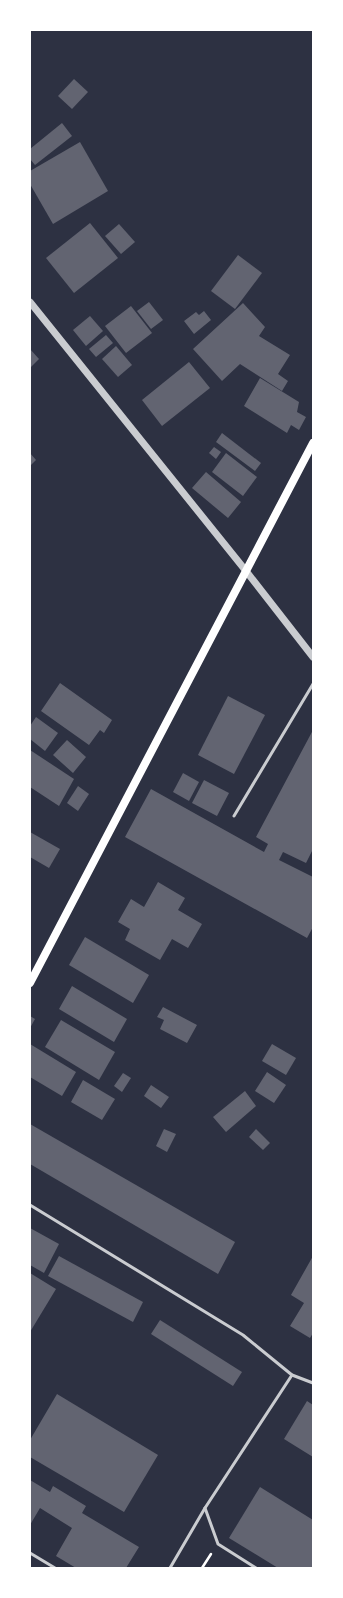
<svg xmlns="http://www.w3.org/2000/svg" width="343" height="1598" font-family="Signika,sans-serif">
<rect width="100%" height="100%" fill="#2d3142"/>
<g fill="#626471">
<path d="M 74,79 L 88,92 L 72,109 L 58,96 Z"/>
<path d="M 62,123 L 72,136 L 35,165 L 30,159 L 30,149 Z"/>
<path d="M 80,142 L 108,191 L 53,224 L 30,184 L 30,171 Z"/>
<path d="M 90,223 L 118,258 L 74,293 L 46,258 Z"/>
<path d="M 119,224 L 135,242 L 121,254 L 105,236 Z"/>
<path d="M 238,255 L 262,273 L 235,309 L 211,291 Z"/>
<path d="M 149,302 L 163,320 L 151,329 L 137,311 Z"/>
<path d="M 243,303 L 265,327 L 259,336 L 290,355 L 278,374 L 288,381 L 282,391 L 240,364 L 222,381 L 193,349 Z"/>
<path d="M 131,306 L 152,333 L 126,353 L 105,326 Z"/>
<path d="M 204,311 L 211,320 L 194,334 L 184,321 L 196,312 L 199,315 Z"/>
<path d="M 90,316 L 103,331 L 86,346 L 73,330 Z"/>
<path d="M 106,335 L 113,343 L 96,357 L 89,349 Z"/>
<path d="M 116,346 L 132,365 L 118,377 L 102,359 Z"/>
<path d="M 30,349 L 39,359 L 30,368 Z"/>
<path d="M 189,362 L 210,388 L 162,426 L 142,400 Z"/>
<path d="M 260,378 L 299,402 L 297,412 L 306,417 L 299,430 L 291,425 L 287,433 L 244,406 Z"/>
<path d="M 222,433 L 261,463 L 255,471 L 216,442 Z"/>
<path d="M 214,447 L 221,452 L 216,459 L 209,453 Z"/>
<path d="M 30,453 L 36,460 L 30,466 Z"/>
<path d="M 226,453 L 257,477 L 243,496 L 212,472 Z"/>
<path d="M 206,472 L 241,502 L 228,518 L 192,488 Z"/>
<path d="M 60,683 L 112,720 L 104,733 L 100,730 L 89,745 L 41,711 Z"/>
<path d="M 228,696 L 265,715 L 234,774 L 198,755 Z"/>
<path d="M 36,717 L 58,733 L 45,751 L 30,739 L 30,726 Z"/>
<path d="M 313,730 L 313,849 L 306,863 L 283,852 L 279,860 L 313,877 L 313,927 L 307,938 L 125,837 L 151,789 L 264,852 L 268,844 L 256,837 Z"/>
<path d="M 67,740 L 86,757 L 73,773 L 53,755 Z"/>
<path d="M 30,750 L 74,779 L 59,806 L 30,787 Z"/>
<path d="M 183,773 L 199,782 L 189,801 L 173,792 Z"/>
<path d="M 204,780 L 229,793 L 217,816 L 192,803 Z"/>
<path d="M 78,786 L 89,794 L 78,811 L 67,803 Z"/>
<path d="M 30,832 L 60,849 L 49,868 L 30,857 Z"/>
<path d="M 158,882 L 185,898 L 178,910 L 202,924 L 188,948 L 172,939 L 160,960 L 125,940 L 130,929 L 118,922 L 131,899 L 144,907 Z"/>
<path d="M 85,937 L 149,975 L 133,1003 L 69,965 Z"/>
<path d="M 72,986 L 127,1019 L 114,1042 L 59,1009 Z"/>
<path d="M 163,1007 L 197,1025 L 187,1043 L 160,1029 L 164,1020 L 157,1017 Z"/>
<path d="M 30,1016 L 35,1019 L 30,1028 Z"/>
<path d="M 61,1020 L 115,1052 L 99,1080 L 45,1047 Z"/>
<path d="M 30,1044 L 76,1072 L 62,1096 L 30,1077 Z"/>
<path d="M 272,1044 L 296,1058 L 286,1075 L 262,1061 Z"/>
<path d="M 267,1072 L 286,1085 L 274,1103 L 255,1091 Z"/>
<path d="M 123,1073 L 131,1078 L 122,1092 L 114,1086 Z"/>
<path d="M 83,1080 L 115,1099 L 102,1120 L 71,1102 Z"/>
<path d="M 151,1085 L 169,1097 L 161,1108 L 144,1096 Z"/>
<path d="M 245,1091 L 256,1106 L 226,1132 L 213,1117 Z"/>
<path d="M 30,1124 L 235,1242 L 218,1274 L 30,1164 Z"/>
<path d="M 164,1129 L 176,1134 L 167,1152 L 156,1146 Z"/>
<path d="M 256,1129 L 270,1143 L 263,1150 L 249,1137 Z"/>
<path d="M 30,1228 L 59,1244 L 44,1273 L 30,1265 Z"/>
<path d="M 59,1256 L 143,1302 L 133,1322 L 48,1276 Z"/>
<path d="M 313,1256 L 313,1333 L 310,1338 L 290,1326 L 304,1303 L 291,1295 Z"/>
<path d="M 30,1273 L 56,1289 L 30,1332 Z"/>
<path d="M 160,1320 L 242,1372 L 233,1386 L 151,1334 Z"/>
<path d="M 57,1394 L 158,1455 L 124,1512 L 30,1457 L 30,1440 Z"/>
<path d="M 307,1401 L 313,1405 L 313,1457 L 284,1439 Z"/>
<path d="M 30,1480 L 50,1492 L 53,1486 L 86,1506 L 82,1513 L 139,1547 L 126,1568 L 76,1568 L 56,1556 L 72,1528 L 40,1508 L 30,1525 Z"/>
<path d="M 260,1487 L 313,1520 L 313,1568 L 278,1568 L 229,1538 Z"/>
</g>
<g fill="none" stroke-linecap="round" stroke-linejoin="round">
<path stroke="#fff" stroke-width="2.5" d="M 202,1568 L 211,1554"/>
<g stroke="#caccd0" stroke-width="3">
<path d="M 234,816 L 313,684"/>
<path d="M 30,1205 L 243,1335 L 292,1375 L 313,1383"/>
<path d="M 205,1508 L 218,1544 L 256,1568"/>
<path d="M 30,1553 L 55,1568"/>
<path d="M 170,1568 L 205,1508 L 292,1375"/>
</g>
<path stroke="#caccd0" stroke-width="7" d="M 30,302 L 246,571 L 313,657"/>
<path stroke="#fff" stroke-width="8" d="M 30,983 L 313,443"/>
</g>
<rect width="343" height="1598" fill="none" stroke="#ffffff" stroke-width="62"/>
</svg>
